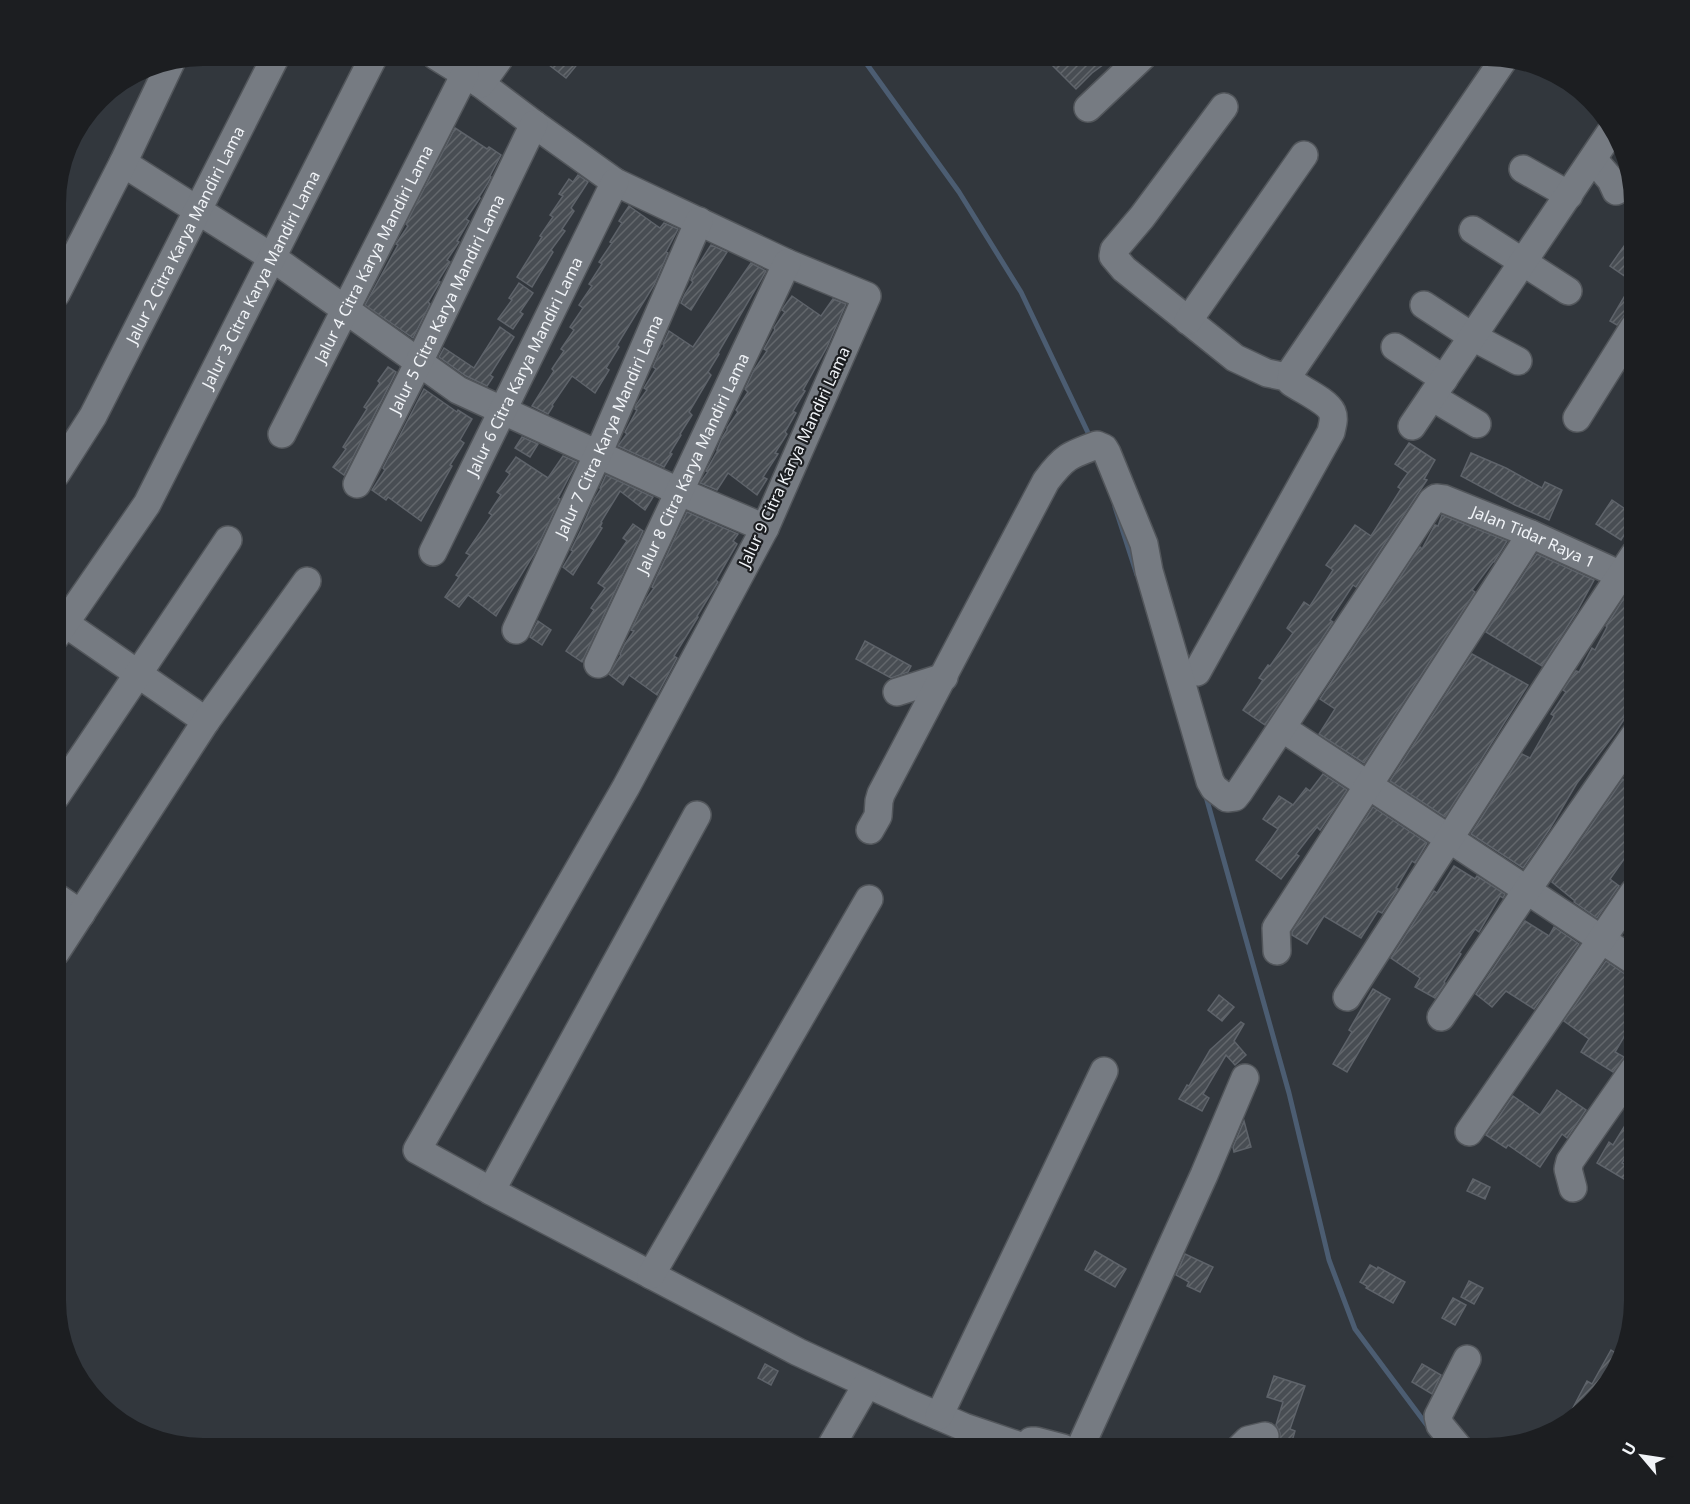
<svg xmlns="http://www.w3.org/2000/svg" width="1690" height="1504" font-family="'Noto Sans',sans-serif">
<defs>
<pattern id="building-hatch" width="6" height="6" patternUnits="userSpaceOnUse" patternTransform="scale(1.5)"><rect width="6" height="6" fill="#484d53"/><path d="M-1 1l2-2M0 6l6-6M5 7l2-2" fill="none" stroke="#63676c"/></pattern>
</defs>
<rect width="100%" height="100%" fill="#32373d"/>
<g fill="none" stroke-linecap="round" stroke-linejoin="round">
<g stroke="#4c5d72" stroke-width="5">
<path d="M 861,56 L 959,192 L 1021,292 L 1091,439"/>
<path d="M 1115,507 L 1137,575"/>
<path d="M 1205,793 L 1289,1093 L 1329,1260 L 1355,1329 L 1429,1428"/>
</g>
</g>
<g fill="url(#building-hatch)" stroke="#5e636a" stroke-width="1.5">
<path d="M 557,56 L 572,56 L 580,61 L 566,78 L 549,65 Z"/>
<path d="M 1043,56 L 1115,56 L 1092,73 L 1076,89 Z"/>
<path d="M 455,128 L 487,149 L 489,147 L 501,155 L 490,176 L 491,177 L 488,183 L 479,197 L 480,198 L 466,219 L 469,221 L 457,241 L 459,242 L 447,260 L 450,262 L 438,281 L 440,282 L 428,302 L 430,304 L 413,338 L 365,305 L 398,245 L 396,244 L 408,226 L 406,224 Z"/>
<path d="M 578,175 L 588,182 L 571,208 L 574,211 L 562,229 L 565,231 L 551,250 L 553,252 L 532,287 L 517,277 L 542,237 L 540,236 L 553,217 L 550,215 L 563,196 L 559,194 L 569,179 L 573,182 Z"/>
<path d="M 629,206 L 660,228 L 664,223 L 678,229 L 666,252 L 668,253 L 654,285 L 617,345 L 619,347 L 606,368 L 609,370 L 595,393 L 572,376 L 552,405 L 553,406 L 548,414 L 532,406 L 554,371 L 552,369 L 564,351 L 561,349 L 574,330 L 570,327 L 583,308 L 579,305 L 592,286 L 589,284 L 602,264 L 599,262 L 612,243 L 610,242 L 622,223 L 619,221 Z"/>
<path d="M 1634,232 L 1634,311 L 1626,313 L 1617,325 L 1610,321 L 1633,282 L 1610,266 Z"/>
<path d="M 711,245 L 727,252 L 691,310 L 681,303 L 685,294 L 693,282 L 691,280 L 695,270 Z"/>
<path d="M 751,263 L 766,271 L 718,353 L 719,354 L 708,372 L 711,375 L 689,412 L 692,415 L 680,434 L 681,435 L 670,453 L 672,454 L 664,467 L 618,446 L 627,434 L 625,432 L 637,410 L 635,409 L 636,405 L 647,390 L 644,388 L 656,369 L 653,367 L 659,353 L 664,346 L 663,344 L 669,331 L 693,347 Z"/>
<path d="M 519,283 L 533,293 L 520,312 L 523,314 L 513,329 L 498,319 L 512,300 L 509,298 Z"/>
<path d="M 792,296 L 821,316 L 833,299 L 846,304 L 827,347 L 803,390 L 805,391 L 793,411 L 796,413 L 785,432 L 787,434 L 775,453 L 778,454 L 763,477 L 767,479 L 757,495 L 728,473 L 717,490 L 700,483 L 708,472 L 706,471 L 718,450 L 717,450 L 722,438 L 727,430 L 727,428 L 738,412 L 736,410 L 748,392 L 745,389 L 754,370 L 767,351 L 764,349 L 775,330 L 774,328 L 785,312 L 782,310 L 784,307 Z"/>
<path d="M 500,327 L 514,337 L 490,375 L 493,377 L 487,386 L 466,376 L 439,357 L 444,348 L 474,368 Z"/>
<path d="M 388,367 L 396,372 L 344,475 L 333,467 L 346,449 L 343,447 L 367,409 L 364,407 L 380,383 L 378,381 Z"/>
<path d="M 424,389 L 457,412 L 458,410 L 472,419 L 460,440 L 464,443 L 450,465 L 452,466 L 421,521 L 388,497 L 386,500 L 372,490 L 385,470 L 383,468 Z"/>
<path d="M 522,437 L 538,444 L 530,457 L 515,448 Z"/>
<path d="M 1409,443 L 1435,460 L 1424,479 L 1427,480 L 1356,587 L 1353,585 L 1330,620 L 1333,622 L 1265,725 L 1243,710 L 1263,680 L 1259,678 L 1268,665 L 1270,666 L 1293,633 L 1287,628 L 1304,602 L 1310,606 L 1333,570 L 1326,565 L 1355,525 L 1371,536 L 1401,489 L 1398,487 L 1408,473 L 1395,464 Z"/>
<path d="M 1471,453 L 1506,468 L 1542,488 L 1545,482 L 1562,490 L 1549,520 L 1515,505 L 1461,476 Z"/>
<path d="M 563,456 L 577,462 L 558,498 L 560,499 L 534,554 L 496,616 L 468,595 L 459,607 L 445,597 L 459,577 L 456,575 L 470,555 L 466,553 L 492,515 L 489,513 L 501,495 L 497,492 L 510,474 L 506,471 L 516,457 L 548,478 Z"/>
<path d="M 606,475 L 653,497 L 645,510 L 620,491 L 601,522 L 602,523 L 600,527 L 602,528 L 573,575 L 563,567 L 573,551 L 571,550 L 581,530 L 595,498 L 601,489 L 600,488 Z"/>
<path d="M 1612,500 L 1634,515 L 1634,519 L 1621,540 L 1596,524 Z"/>
<path d="M 687,512 L 738,534 L 733,541 L 737,544 L 716,580 L 718,582 L 697,616 L 698,617 L 674,656 L 677,658 L 657,695 L 629,675 L 623,685 L 609,674 L 621,655 L 620,654 L 625,644 L 634,631 L 631,630 L 647,598 L 654,588 L 652,587 Z"/>
<path d="M 1442,515 L 1507,541 L 1494,562 L 1493,562 L 1472,590 L 1475,592 L 1364,763 L 1319,734 L 1335,709 L 1320,699 L 1420,547 L 1422,549 L 1435,525 L 1438,526 Z"/>
<path d="M 633,524 L 643,531 L 582,662 L 566,651 L 594,610 L 591,608 L 605,588 L 598,583 L 627,541 L 623,538 Z"/>
<path d="M 1537,554 L 1594,580 L 1576,613 L 1542,666 L 1486,632 Z"/>
<path d="M 1626,595 L 1634,597 L 1634,699 L 1623,717 L 1625,718 L 1615,733 L 1577,783 L 1549,830 L 1523,868 L 1471,834 L 1522,754 L 1530,758 L 1554,716 L 1551,714 L 1566,692 L 1563,690 L 1576,671 L 1579,672 L 1592,648 L 1595,650 L 1607,627 L 1606,626 Z"/>
<path d="M 538,621 L 551,630 L 542,645 L 530,637 Z"/>
<path d="M 865,641 L 911,666 L 908,672 L 891,678 L 856,659 Z"/>
<path d="M 1472,654 L 1528,685 L 1445,817 L 1390,781 Z"/>
<path d="M 1323,774 L 1347,790 L 1320,830 L 1317,827 L 1296,854 L 1299,856 L 1281,879 L 1256,860 L 1278,829 L 1263,819 L 1279,796 L 1293,805 L 1306,788 L 1310,791 Z"/>
<path d="M 1623,779 L 1634,787 L 1634,845 L 1610,879 L 1619,886 L 1597,918 L 1574,902 L 1575,901 L 1552,882 Z"/>
<path d="M 1373,807 L 1427,843 L 1415,863 L 1412,861 L 1396,888 L 1398,889 L 1382,913 L 1378,911 L 1361,938 L 1324,916 L 1307,944 L 1292,935 L 1292,932 Z"/>
<path d="M 1454,866 L 1475,879 L 1477,876 L 1505,894 L 1503,898 L 1500,896 L 1479,932 L 1475,929 L 1459,953 L 1461,954 L 1444,982 L 1445,983 L 1435,998 L 1415,987 L 1420,978 L 1391,958 L 1434,891 L 1437,893 Z"/>
<path d="M 1525,921 L 1549,936 L 1554,927 L 1579,944 L 1534,1009 L 1506,991 L 1492,1007 L 1476,994 Z"/>
<path d="M 1606,961 L 1625,974 L 1634,977 L 1634,1020 L 1615,1052 L 1624,1057 L 1613,1072 L 1581,1052 L 1589,1039 L 1564,1021 Z"/>
<path d="M 1373,989 L 1390,999 L 1347,1072 L 1333,1064 L 1352,1032 L 1349,1030 Z"/>
<path d="M 1219,995 L 1234,1007 L 1222,1021 L 1208,1010 Z"/>
<path d="M 1241,1022 L 1244,1024 L 1234,1041 L 1246,1055 L 1235,1065 L 1226,1055 L 1203,1094 L 1209,1098 L 1202,1111 L 1179,1099 L 1187,1085 L 1189,1086 L 1210,1050 Z"/>
<path d="M 1557,1090 L 1586,1110 L 1567,1138 L 1562,1134 L 1540,1167 L 1508,1145 L 1506,1148 L 1486,1135 L 1513,1096 L 1540,1115 Z"/>
<path d="M 1634,1111 L 1634,1143 L 1622,1163 L 1634,1170 L 1634,1185 L 1597,1163 L 1609,1142 L 1613,1145 Z"/>
<path d="M 1244,1121 L 1251,1147 L 1234,1152 L 1233,1147 Z"/>
<path d="M 1473,1179 L 1490,1187 L 1485,1199 L 1467,1191 Z"/>
<path d="M 1095,1251 L 1126,1269 L 1115,1287 L 1085,1270 Z"/>
<path d="M 1185,1254 L 1213,1267 L 1200,1292 L 1187,1286 L 1189,1282 L 1176,1275 Z"/>
<path d="M 1370,1265 L 1377,1269 L 1378,1267 L 1405,1282 L 1393,1303 L 1366,1288 L 1367,1286 L 1360,1282 Z"/>
<path d="M 1469,1281 L 1483,1288 L 1474,1304 L 1461,1297 Z"/>
<path d="M 1453,1298 L 1466,1305 L 1455,1325 L 1442,1318 Z"/>
<path d="M 1611,1350 L 1623,1358 L 1591,1405 L 1565,1423 L 1587,1381 L 1592,1384 Z"/>
<path d="M 765,1364 L 778,1371 L 771,1385 L 758,1378 Z"/>
<path d="M 1422,1364 L 1441,1375 L 1432,1394 L 1412,1382 Z"/>
<path d="M 1274,1376 L 1305,1386 L 1290,1429 L 1295,1431 L 1290,1448 L 1278,1444 L 1280,1440 L 1280,1433 L 1276,1425 L 1283,1402 L 1267,1397 Z"/>
</g>
<g fill="none" stroke-linecap="round" stroke-linejoin="round">
<defs>
<g id="minor">
<path d="M 436,56 L 481,84 L 534,124 L 615,182 L 787,263 L 867,296 L 765,528 L 626,787 L 417,1150 L 491,1191"/>
<path d="M 481,84 L 501,56"/>
<path d="M 1224,107 L 1142,217 L 1114,250 L 1113,256 L 1124,269 L 1235,358 L 1267,373 L 1291,378"/>
<path d="M 1088,108 L 1143,56"/>
<path d="M 1593,159 L 1611,180 L 1616,191"/>
<path d="M 123,163 L 273,258 L 458,390 L 678,491 L 765,528"/>
<path d="M 1523,169 L 1569,195"/>
<path d="M 1473,230 L 1568,291"/>
<path d="M 56,294 L 123,163 L 171,62"/>
<path d="M 1424,305 L 1473,337 L 1518,361"/>
<path d="M 1188,321 L 1304,155"/>
<path d="M 1395,347 L 1444,379"/>
<path d="M 1432,397 L 1477,424"/>
<path d="M 1577,418 L 1634,327"/>
<path d="M 1412,426 L 1612,130"/>
<path id="s1" d="M 282,434 L 465,74"/>
<path id="s2" d="M 56,474 L 93,416 L 276,56"/>
<path id="s3" d="M 357,484 L 419,362 L 534,124"/>
<path id="s4" d="M 433,552 L 615,182"/>
<path d="M 56,617 L 206,721"/>
<path id="s5" d="M 516,630 L 598,454 L 699,221"/>
<path id="s6" d="M 56,636 L 147,504 L 374,56"/>
<path id="s7" d="M 598,664 L 787,263"/>
<path d="M 1197,672 L 1331,432 C 1332,426 1335,419 1332,412 C 1327,401 1302,390 1291,382 L 1292,370 L 1504,59"/>
<path d="M 897,692 L 944,677"/>
<path d="M 1282,728 L 1634,961"/>
<path d="M 56,796 L 228,540"/>
<path d="M 697,815 L 491,1191 L 798,1352 L 913,1405 L 964,1427 L 1026,1448"/>
<path id="s8" d="M 870,830 L 878,816 L 879,801 L 881,794 L 1046,481 C 1064,457 1069,455 1097,445 L 1104,448 L 1107,453 L 1144,544 L 1149,571 L 1210,781 L 1214,788 L 1227,798 L 1235,797 L 1239,792 L 1432,501 L 1436,498 L 1444,499 L 1531,534 L 1634,581"/>
<path d="M 56,897 L 81,914"/>
<path d="M 1277,951 L 1276,928 L 1531,534"/>
<path d="M 56,952 L 206,721 L 307,581"/>
<path d="M 1347,997 L 1563,662 L 1634,555"/>
<path d="M 1441,1017 L 1527,890 L 1634,736"/>
<path d="M 1469,1132 L 1634,892"/>
<path d="M 1573,1188 L 1568,1169 L 1570,1161 L 1634,1069"/>
<path d="M 651,1275 L 869,899"/>
<path d="M 939,1416 L 1104,1071"/>
<path d="M 830,1448 L 867,1384"/>
<path d="M 1027,1448 L 1031,1441 L 1036,1441 L 1063,1448"/>
<path d="M 1080,1448 L 1204,1175 L 1245,1078"/>
<path d="M 1240,1448 L 1248,1440 L 1265,1436"/>
<path d="M 1459,1448 L 1440,1425 L 1438,1416 L 1467,1359"/>
</g>
</defs>
<use href="#minor" stroke="#52565b" stroke-width="30"/>
<use href="#minor" stroke="#767b82" stroke-width="27"/>
</g>
<g text-anchor="middle" stroke-width="4.5" stroke-linejoin="round" paint-order="stroke">
<g font-size="16" fill="#f1f4f8" stroke="#1c1e21">
<text dy="6" stroke="none"><textPath href="#s2" startOffset="272">Jalur 2 Citra Karya Mandiri Lama</textPath></text>
<text dy="6" stroke="none"><textPath href="#s1" startOffset="202">Jalur 4 Citra Karya Mandiri Lama</textPath></text>
<text dy="6" stroke="none"><textPath href="#s6" startOffset="412">Jalur 3 Citra Karya Mandiri Lama</textPath></text>
<text dy="6" stroke="none"><textPath href="#s3" startOffset="201">Jalur 5 Citra Karya Mandiri Lama</textPath></text>
<text dy="6" stroke="none"><textPath href="#s4" startOffset="207">Jalur 6 Citra Karya Mandiri Lama</textPath></text>
<text dy="6" stroke="none"><textPath href="#s5" startOffset="224">Jalur 7 Citra Karya Mandiri Lama</textPath></text>
<text transform="translate(794 457) rotate(-65)" y="6">Jalur 9 Citra Karya Mandiri Lama</text>
<text dy="6" stroke="none"><textPath href="#s7" startOffset="222">Jalur 8 Citra Karya Mandiri Lama</textPath></text>
<text dy="6" stroke="none"><textPath href="#s8" startOffset="1312">Jalan Tidar Raya 1</textPath></text>
</g>
</g>
<path d="M0 0H1690V1504H0ZM203 66H1487A137 137 0 0 1 1624 203V1301A137 137 0 0 1 1487 1438H203A137 137 0 0 1 66 1301V203A137 137 0 0 1 203 66Z" fill="#1c1e21" fill-rule="evenodd"/>
<g transform="translate(1642 1456) rotate(299)" stroke="#1c1e21" stroke-width="4.5" paint-order="stroke">
<path d="M0-4.5L10 22L0 15L-10 22Z" fill="#f1f4f8"/>
<text y="-9" font-size="16" font-weight="bold" text-anchor="middle" fill="#f1f4f8">U</text>
</g>
</svg>
